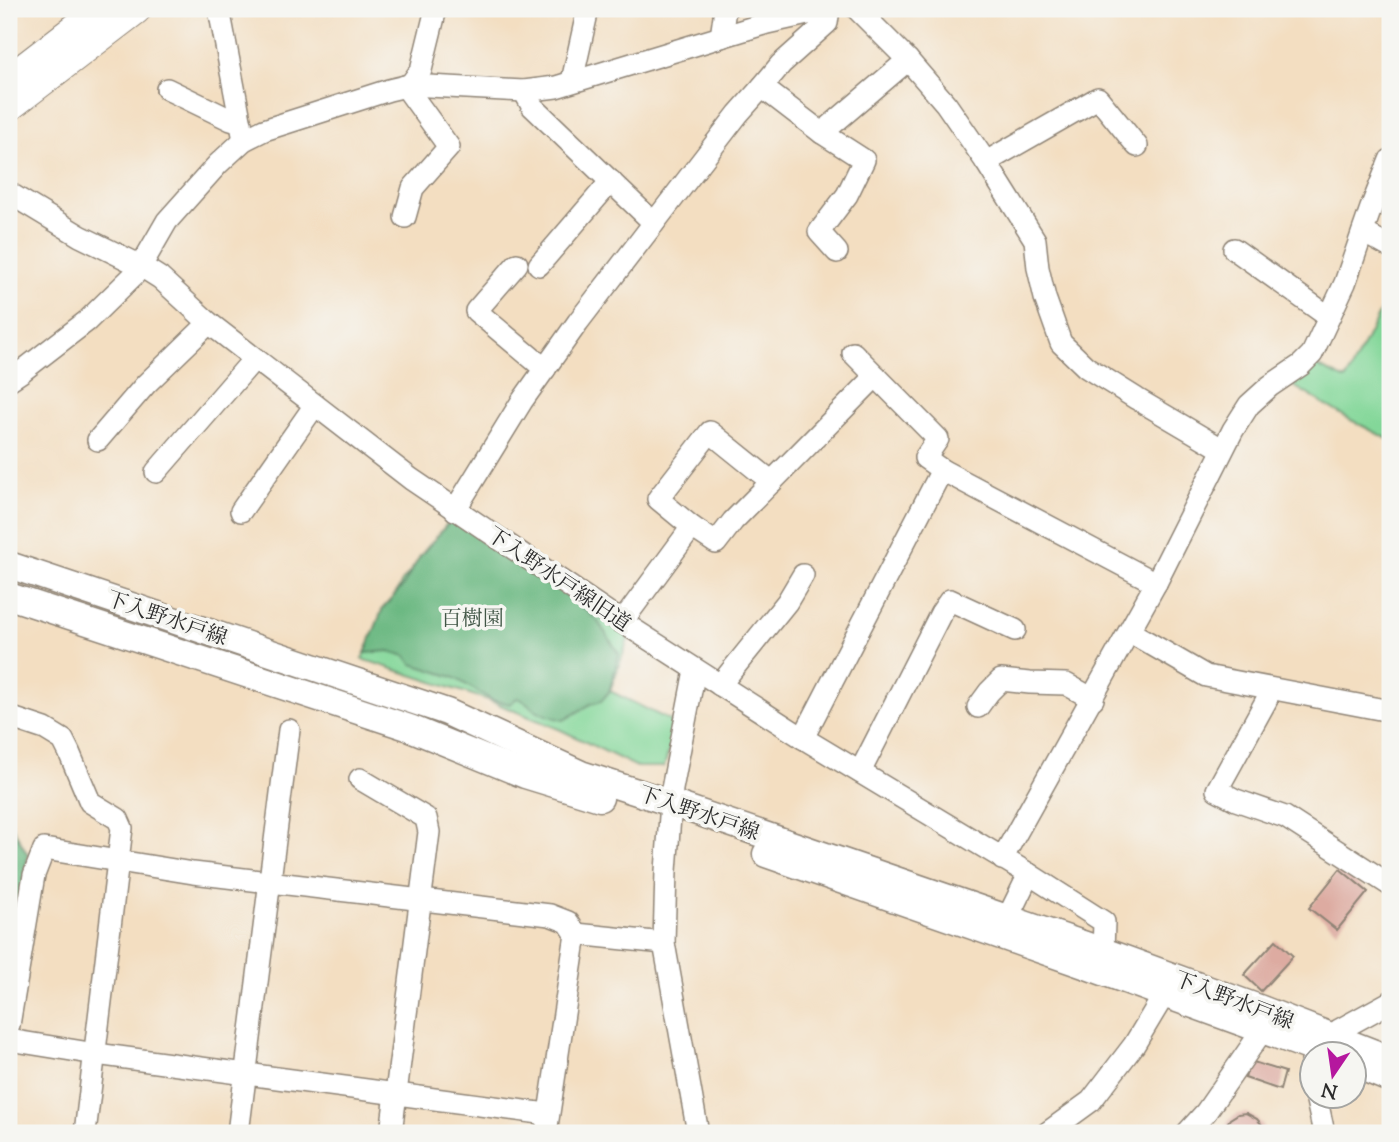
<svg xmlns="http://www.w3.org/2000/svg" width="1399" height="1142" font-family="'Sorts Mill Goudy','Noto Serif JP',serif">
<rect width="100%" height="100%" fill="#f6f6f2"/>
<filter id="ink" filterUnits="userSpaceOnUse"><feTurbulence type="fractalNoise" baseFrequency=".0143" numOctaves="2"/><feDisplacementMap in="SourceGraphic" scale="14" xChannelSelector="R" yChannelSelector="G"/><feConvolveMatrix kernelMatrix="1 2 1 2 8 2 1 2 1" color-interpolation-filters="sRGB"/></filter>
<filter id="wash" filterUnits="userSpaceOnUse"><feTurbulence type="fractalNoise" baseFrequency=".00686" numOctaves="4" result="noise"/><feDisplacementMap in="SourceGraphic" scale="28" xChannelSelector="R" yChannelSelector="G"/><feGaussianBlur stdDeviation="1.57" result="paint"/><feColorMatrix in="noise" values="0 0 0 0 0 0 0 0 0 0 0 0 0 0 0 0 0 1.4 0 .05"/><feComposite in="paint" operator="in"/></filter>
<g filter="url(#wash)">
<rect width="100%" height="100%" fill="#f3dec1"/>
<g fill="#83d799" stroke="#578162" stroke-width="2">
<path d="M 1386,300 L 1390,303 L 1390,440 L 1351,420 L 1287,382 L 1312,364 L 1346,380 Z"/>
<path d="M 453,516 L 629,637 L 610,691 L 677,724 L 664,767 L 637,767 L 561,730 L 488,700 L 362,659 L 402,582 Z"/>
</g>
<g fill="#6ab881" stroke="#4a7256" stroke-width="2">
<path d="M 459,519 L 567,595 L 597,620 L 619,654 L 609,692 L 601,701 L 591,704 L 564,720 C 554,718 545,716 536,710 C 528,705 526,700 517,698 L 510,704 L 492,700 L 453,677 L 412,664 L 406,656 L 389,651 L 365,653 L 383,608 L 403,586 L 420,556 L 450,521 Z"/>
<path d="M 9,821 L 28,855 L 9,981 Z"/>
</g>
<g id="blocks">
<g fill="#ddaba1">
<path d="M 1340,869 L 1368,892 L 1337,930 L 1309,908 Z"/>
<path d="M 1276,940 L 1293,956 L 1261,991 L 1244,975 Z"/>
<path d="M 1250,1061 L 1285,1072 L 1280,1090 L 1245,1078 Z"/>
<path d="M 1246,1113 L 1257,1119 L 1263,1126 L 1264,1133 L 1234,1133 L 1235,1132 L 1226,1125 L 1230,1119 L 1238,1114 Z"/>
</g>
</g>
</g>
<g filter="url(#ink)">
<use href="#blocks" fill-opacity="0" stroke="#8f8476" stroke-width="2"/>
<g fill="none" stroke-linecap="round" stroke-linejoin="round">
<defs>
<g id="minor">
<path d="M 219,9 L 244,140"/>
<path d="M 857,9 L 908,60 L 946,104 L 986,162 L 1035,240 L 1038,268 L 1045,298 L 1061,343 L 1086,367 L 1137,399 L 1222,449"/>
<path d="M 721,37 L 725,9"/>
<path d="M 572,81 L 588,9"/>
<path d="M 410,85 L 421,70 L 436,9"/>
<path d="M 762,87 L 822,133 L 864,160 L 847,195 L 819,232 L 837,252"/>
<path d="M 167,89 L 231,120 L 241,123"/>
<path d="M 524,91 L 532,106 L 654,223"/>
<path d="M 822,133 L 908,60"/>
<path d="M 986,162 L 1098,98 L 1137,146"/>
<path d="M 9,193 L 80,236 L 141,266 L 160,278 L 209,323 L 411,479 L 622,622 L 803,738 L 1029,874 L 1104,922 L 1103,951"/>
<path d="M 405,217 L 413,188 L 449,147 L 405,86"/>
<path d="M 1363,232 L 1390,247"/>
<path d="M 1234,249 L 1329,317"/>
<path d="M 517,264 L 476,311 L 545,369"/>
<path d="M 539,265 L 611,181"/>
<path d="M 853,353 L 938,439 L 925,458 L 942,470"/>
<path d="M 9,380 L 21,372 L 87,321 L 134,275 L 141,266 L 167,221 L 218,164 L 244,140 L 264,130 L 389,90 L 410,85 L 524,91 L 556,87 L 767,23 L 830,9"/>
<path d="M 98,440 L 146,384 L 209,323"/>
<path d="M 156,472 L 254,359"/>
<path d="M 455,510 L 522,401 L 578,322 L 654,223 L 738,114 L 762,87 L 781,64 L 827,23 L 829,9"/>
<path d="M 241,511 L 315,405"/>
<path d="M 692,527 L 658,499 L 710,432 L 772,482"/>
<path d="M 622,622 L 692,527 L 716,543 L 733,521 L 876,376"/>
<path d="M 1130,632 L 1206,676 L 1390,711"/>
<path d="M 695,670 L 672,789 L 666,871 L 664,943 L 698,1133"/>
<path d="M 720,685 L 787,602 L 803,575"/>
<path d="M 1270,689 L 1266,701 L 1217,790 L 1236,800 L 1285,817 L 1390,885"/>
<path d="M 978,707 L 989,692 L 1001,680 L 1030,683 L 1066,684 L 1093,699"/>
<path d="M 9,717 L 45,729 L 63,740 L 69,752 L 90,802 L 118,819 L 122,828 L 85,1133"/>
<path d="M 803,738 L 942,470 L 1156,583"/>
<path d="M 860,772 L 941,613 L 950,600 L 1015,630"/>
<path d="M 360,779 L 426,818 L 429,832 L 391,1133"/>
<path d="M 1002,859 L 1156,583 L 1233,430 L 1249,405 L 1270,386 L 1301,365 L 1312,354 L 1345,283 L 1371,208 L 1390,160"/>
<path d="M 1007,919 L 1029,874"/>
<path d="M 576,934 L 664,943"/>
<path d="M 9,1025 L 34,875 L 44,849 L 193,873 L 550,915 L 568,922 L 576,934 L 546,1133"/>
<path d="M 9,1040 L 96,1054 L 547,1114"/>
<path d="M 1322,1044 L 1339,1030 L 1390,1002"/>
<path d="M 1312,1062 L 1310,1070 L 1312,1078"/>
<path d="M 1316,1096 L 1324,1133"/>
<path d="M 238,1133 L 289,730"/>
<path d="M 1047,1133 L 1091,1101 L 1134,1045 L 1164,995"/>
<path d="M 1187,1133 L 1206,1112 L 1262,1031"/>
</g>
<g id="major">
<path d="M 9,565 L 447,712 L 581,774 L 671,803 L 1103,951 L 1259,1008 L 1390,1059"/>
<path d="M 9,596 L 410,728 L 525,775 L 600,798"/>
<path d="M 766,854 L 1084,965 L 1328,1054"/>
<path d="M 1354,1064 L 1390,1079"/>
</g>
<g id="highway">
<path d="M 9,80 L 101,9"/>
<path d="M 9,106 L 136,9"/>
</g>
</defs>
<use href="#minor" stroke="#8f8476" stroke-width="24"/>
<use href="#major" stroke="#8f8476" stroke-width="29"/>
<use href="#highway" stroke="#8f8476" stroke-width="32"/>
<use href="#minor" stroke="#fff" stroke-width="21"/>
<use href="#major" stroke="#fff" stroke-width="26"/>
<use href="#highway" stroke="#fff" stroke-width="30"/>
</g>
</g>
<g text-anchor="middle" stroke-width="7" stroke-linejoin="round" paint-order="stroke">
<g font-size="21" fill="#2b2b2b" stroke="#f6f6f2">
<text transform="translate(559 579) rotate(34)" y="7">下入野水戸線旧道</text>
<text transform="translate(167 618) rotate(19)" y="7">下入野水戸線</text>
<text transform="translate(699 813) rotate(19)" y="7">下入野水戸線</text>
<text transform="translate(1234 1000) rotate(21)" y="7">下入野水戸線</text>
</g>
<g font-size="21" fill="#415646" stroke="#f6f6f2">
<text x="472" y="625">百樹園</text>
</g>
</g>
<rect width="1399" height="1142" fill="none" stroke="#f6f6f2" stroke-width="35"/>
<g transform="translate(1333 1075) rotate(193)"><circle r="33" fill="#f6f6f2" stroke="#a5a5a2" stroke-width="2"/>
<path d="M0-5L12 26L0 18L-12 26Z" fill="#b5179e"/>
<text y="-10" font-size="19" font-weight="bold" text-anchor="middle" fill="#2b2b2b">N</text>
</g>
</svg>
